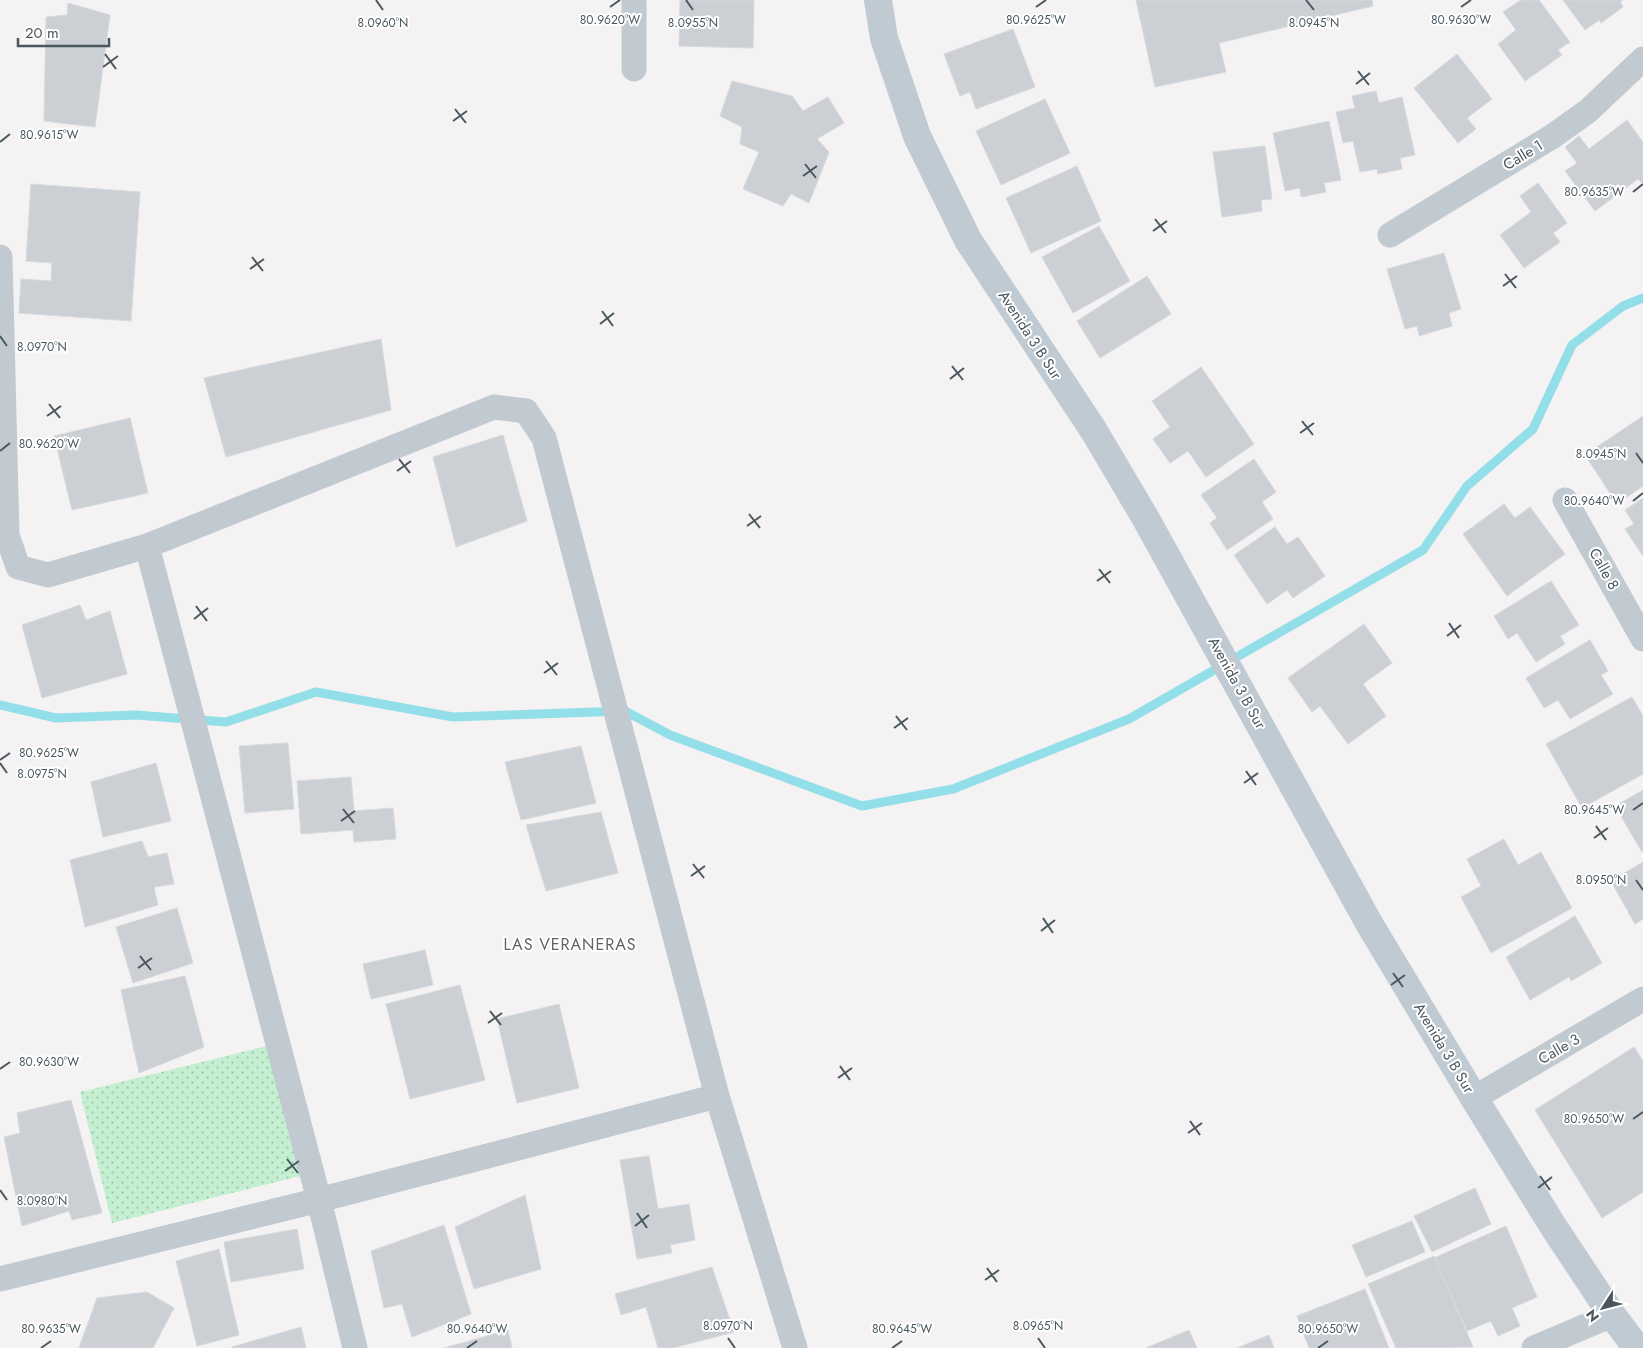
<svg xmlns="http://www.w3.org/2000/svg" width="1643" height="1348" font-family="Jost,sans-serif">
<defs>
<pattern id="grass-dots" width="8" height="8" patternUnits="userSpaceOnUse" patternTransform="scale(1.25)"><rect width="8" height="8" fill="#c4efd1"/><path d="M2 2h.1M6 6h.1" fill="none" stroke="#a1c4ad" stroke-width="1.8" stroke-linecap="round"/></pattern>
</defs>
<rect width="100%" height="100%" fill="#f4f2f2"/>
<path fill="url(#grass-dots)" d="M 267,1046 L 300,1176 L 112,1223 L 80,1092 Z"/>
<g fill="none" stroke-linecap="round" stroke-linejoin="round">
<path stroke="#93dfe9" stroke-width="9" d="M 0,705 L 56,718 L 136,715 L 226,722 L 316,692 L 453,717 L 625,711 L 670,735 L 862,806 L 953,789 L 1129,719 L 1423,550 L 1467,486 L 1533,429 L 1572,345 L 1623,306 L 1643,298"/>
</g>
<g fill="#ccd0d4" stroke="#d6d9dd">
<path d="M 680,0 L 754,0 L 753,48 L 679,46 Z"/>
<path d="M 1136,0 L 1372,0 L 1373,6 L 1219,43 L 1226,72 L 1155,87 Z"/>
<path d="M 1521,0 L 1539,0 L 1570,42 L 1558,50 L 1562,55 L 1525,81 L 1498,44 L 1516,30 L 1503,12 Z"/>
<path d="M 1563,0 L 1623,0 L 1620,2 L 1623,7 L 1601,23 L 1599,20 L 1585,30 Z"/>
<path d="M 68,3 L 110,15 L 95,127 L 44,121 L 46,17 L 67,15 Z"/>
<path d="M 1013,29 L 1035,87 L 976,109 L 970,92 L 960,96 L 944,54 Z"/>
<path d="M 1457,54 L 1492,99 L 1467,118 L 1476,129 L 1458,143 L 1414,88 Z"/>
<path d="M 732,81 L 792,96 L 803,111 L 828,97 L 844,123 L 817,139 L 829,152 L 809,203 L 791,194 L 783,206 L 743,189 L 759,152 L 740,144 L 742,127 L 720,116 Z"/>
<path d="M 1376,91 L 1379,103 L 1402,97 L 1415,155 L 1400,158 L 1402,169 L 1378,174 L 1377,169 L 1360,172 L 1353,141 L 1343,143 L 1336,112 L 1355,108 L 1352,96 Z"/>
<path d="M 1045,99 L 1070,153 L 1001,185 L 976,131 Z"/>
<path d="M 1627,120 L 1643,142 L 1643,184 L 1638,179 L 1595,211 L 1565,171 L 1577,163 L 1565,147 L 1579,136 L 1589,149 Z"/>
<path d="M 1329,121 L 1341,180 L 1324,183 L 1326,192 L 1301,197 L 1300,188 L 1285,191 L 1273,133 Z"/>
<path d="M 1265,146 L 1272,199 L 1261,200 L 1262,211 L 1222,217 L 1213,152 Z"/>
<path d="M 1077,166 L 1101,221 L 1031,253 L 1006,198 Z"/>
<path d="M 1538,183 L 1567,223 L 1553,233 L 1560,242 L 1524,268 L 1500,235 L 1531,212 L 1520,196 Z"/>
<path d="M 31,184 L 140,192 L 131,321 L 19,313 L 21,279 L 51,281 L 52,263 L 26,261 Z"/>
<path d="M 1099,226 L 1130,281 L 1073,313 L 1042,257 Z"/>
<path d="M 1444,253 L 1461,309 L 1449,313 L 1452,326 L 1419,336 L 1417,326 L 1405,329 L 1387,269 Z"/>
<path d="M 1147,276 L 1171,314 L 1100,358 L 1077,321 Z"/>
<path d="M 381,339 L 391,410 L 226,457 L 204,378 Z"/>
<path d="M 1201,367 L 1254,444 L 1206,477 L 1188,451 L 1170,463 L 1153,439 L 1170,427 L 1152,401 Z"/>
<path d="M 1643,416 L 1643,486 L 1617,504 L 1585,455 Z"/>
<path d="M 130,418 L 148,493 L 72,510 L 54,436 Z"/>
<path d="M 503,435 L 527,521 L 456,547 L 433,457 Z"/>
<path d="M 1254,459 L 1276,492 L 1262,502 L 1273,519 L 1227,550 L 1210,523 L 1217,518 L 1201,495 Z"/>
<path d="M 1643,498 L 1643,556 L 1625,529 L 1634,524 L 1625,510 Z"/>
<path d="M 1504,504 L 1515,518 L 1530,507 L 1565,554 L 1507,596 L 1463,534 Z"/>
<path d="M 1275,527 L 1287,544 L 1298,537 L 1325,576 L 1293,598 L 1287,590 L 1267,604 L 1234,555 Z"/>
<path d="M 1551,581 L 1579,625 L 1560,636 L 1565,644 L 1536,662 L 1517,633 L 1508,639 L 1494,616 Z"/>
<path d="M 80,605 L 86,620 L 110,611 L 127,674 L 42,698 L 22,625 Z"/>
<path d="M 1364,624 L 1392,663 L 1363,684 L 1386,716 L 1348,744 L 1320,706 L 1312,712 L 1288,678 Z"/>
<path d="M 1590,640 L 1608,671 L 1601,675 L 1613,694 L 1570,719 L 1558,700 L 1544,708 L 1526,678 Z"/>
<path d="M 1632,697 L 1643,716 L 1643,774 L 1582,808 L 1546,744 Z"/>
<path d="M 288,743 L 294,809 L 245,813 L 239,746 Z"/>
<path d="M 581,746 L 596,803 L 521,820 L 505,762 Z"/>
<path d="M 156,763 L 171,821 L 103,837 L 91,782 Z"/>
<path d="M 351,777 L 354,811 L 393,808 L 396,839 L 354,842 L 353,830 L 301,834 L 297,781 Z"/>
<path d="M 1643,790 L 1643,852 L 1642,852 L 1615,806 Z"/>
<path d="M 601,812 L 618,873 L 546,891 L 526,825 Z"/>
<path d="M 1504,839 L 1518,865 L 1541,852 L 1572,908 L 1491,953 L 1461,897 L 1481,886 L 1467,859 Z"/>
<path d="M 142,841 L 148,857 L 167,853 L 174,884 L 154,887 L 158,905 L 85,927 L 70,860 Z"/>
<path d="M 1643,862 L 1643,919 L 1635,924 L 1611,881 Z"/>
<path d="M 177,908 L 193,963 L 133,983 L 116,927 Z"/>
<path d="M 1575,916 L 1602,963 L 1571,981 L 1569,977 L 1530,1000 L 1506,957 Z"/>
<path d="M 425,950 L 433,985 L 371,999 L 363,964 Z"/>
<path d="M 185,976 L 204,1047 L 139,1073 L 121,990 Z"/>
<path d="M 460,985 L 485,1080 L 410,1099 L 386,1004 Z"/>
<path d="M 559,1004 L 579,1088 L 517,1103 L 497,1019 Z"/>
<path d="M 1634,1047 L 1643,1061 L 1643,1192 L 1602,1218 L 1535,1110 Z"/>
<path d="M 71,1100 L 102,1213 L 72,1220 L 69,1211 L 22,1226 L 4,1137 L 20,1133 L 17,1113 Z"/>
<path d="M 649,1156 L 658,1209 L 689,1204 L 695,1240 L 670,1245 L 672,1253 L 637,1259 L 620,1160 Z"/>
<path d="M 1475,1188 L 1491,1224 L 1432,1252 L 1414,1216 Z"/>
<path d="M 525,1195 L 541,1269 L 474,1289 L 455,1227 Z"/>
<path d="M 1412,1221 L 1425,1252 L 1366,1277 L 1352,1245 Z"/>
<path d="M 444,1225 L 471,1314 L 412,1337 L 402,1304 L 384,1308 L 371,1251 Z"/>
<path d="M 1506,1226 L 1537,1297 L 1512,1308 L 1520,1326 L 1498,1336 L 1491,1321 L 1467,1331 L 1434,1258 Z"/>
<path d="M 297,1229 L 304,1269 L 231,1282 L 224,1242 Z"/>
<path d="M 219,1249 L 239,1335 L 197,1346 L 176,1261 Z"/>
<path d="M 1434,1256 L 1473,1347 L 1396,1348 L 1368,1284 Z"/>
<path d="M 712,1267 L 734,1332 L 673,1348 L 658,1348 L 646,1307 L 621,1315 L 615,1294 Z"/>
<path d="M 1365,1289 L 1389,1348 L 1309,1348 L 1297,1316 Z"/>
<path d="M 147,1292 L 174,1308 L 153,1348 L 79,1348 L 97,1298 Z"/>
<path d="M 301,1327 L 306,1348 L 232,1348 L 232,1347 Z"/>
<path d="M 508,1330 L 512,1348 L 444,1348 Z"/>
<path d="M 1189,1330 L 1197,1348 L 1146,1348 Z"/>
<path d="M 1269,1335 L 1274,1348 L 1237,1348 Z"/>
</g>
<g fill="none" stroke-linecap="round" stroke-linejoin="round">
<g stroke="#c1cad0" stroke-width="25">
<path d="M 634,69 L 634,0"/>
<path d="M 1390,235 L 1553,136 L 1588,111 L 1643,59"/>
<path d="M 0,257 L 7,535 L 18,567 L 48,575 L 147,546 L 494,407 L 526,411 L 544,438 L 717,1096 L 795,1348"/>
<path d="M 1565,500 L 1643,639"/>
<path d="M 147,546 L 319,1200 L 355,1348"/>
<path d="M 1474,1098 L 1643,999"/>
<path d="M 0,1279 L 319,1200 L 717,1096"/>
<path d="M 1534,1348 L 1612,1315"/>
</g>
<path stroke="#bfcad2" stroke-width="28" d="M 878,0 L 884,38 L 917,136 L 968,240 L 1094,431 L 1146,519 L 1370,925 L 1474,1098 L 1553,1226 L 1612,1315 L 1637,1348"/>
</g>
<path fill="none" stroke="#4a575f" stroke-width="2" d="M 376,0 L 383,10M 686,0 L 693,10M 1306,0 L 1314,10M 610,7 L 620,0M 1036,7 L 1046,0M 1461,7 L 1471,0M 105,54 L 116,69M 103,67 L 118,56M 1358,71 L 1369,85M 1356,84 L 1370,73M 455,109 L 466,123M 453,121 L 467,111M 0,142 L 10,134M 805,164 L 816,178M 803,176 L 817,166M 1633,192 L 1643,184M 1155,219 L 1166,233M 1153,231 L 1167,221M 252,257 L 263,271M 250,269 L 264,259M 1505,274 L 1516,288M 1503,286 L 1517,276M 602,311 L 613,326M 600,324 L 614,313M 0,336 L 7,346M 952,366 L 963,380M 950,379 L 964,368M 49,404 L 60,418M 47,416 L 61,406M 1302,421 L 1313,435M 1300,433 L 1314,423M 0,451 L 10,443M 1636,453 L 1643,463M 399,459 L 410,473M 397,471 L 411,461M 1633,501 L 1643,493M 749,514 L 760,528M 747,526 L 761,516M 1099,569 L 1110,583M 1097,581 L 1111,571M 196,606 L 207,621M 194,619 L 208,608M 1449,623 L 1459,638M 1447,636 L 1461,625M 546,661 L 557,675M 544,673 L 558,663M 896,716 L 907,730M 894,728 L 908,718M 0,760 L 10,753M 0,763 L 7,773M 1246,771 L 1256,785M 1244,783 L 1258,773M 343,809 L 354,823M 1633,810 L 1643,803M 341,821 L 355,811M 1596,826 L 1606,840M 1594,838 L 1608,828M 693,864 L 704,878M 691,876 L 705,866M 1636,880 L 1643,890M 1043,918 L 1053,933M 1041,931 L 1055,920M 140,956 L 151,970M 138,968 L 152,958M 1393,973 L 1403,987M 1391,985 L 1405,975M 490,1011 L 501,1025M 488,1023 L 502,1013M 840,1066 L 850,1080M 0,1069 L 10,1062M 838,1078 L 852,1068M 1633,1119 L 1643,1112M 1190,1121 L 1200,1135M 1188,1133 L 1202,1123M 287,1159 L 298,1173M 285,1171 L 299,1161M 1540,1176 L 1550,1190M 1538,1188 L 1552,1177M 0,1190 L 7,1200M 637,1213 L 647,1228M 635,1226 L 649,1215M 987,1268 L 997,1282M 985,1280 L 999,1270M 728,1338 L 735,1348M 1038,1338 L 1045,1348M 41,1348 L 51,1341M 467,1348 L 477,1341M 892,1348 L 902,1341M 1318,1348 L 1328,1341"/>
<g text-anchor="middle" stroke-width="4" stroke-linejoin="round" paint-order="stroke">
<g font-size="15" fill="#4a575f" stroke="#fff">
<text transform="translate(1523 155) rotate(-31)" y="5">Calle 1</text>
<text transform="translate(1030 335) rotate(57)" y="5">Avenida 3 B Sur</text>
<text transform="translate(1604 569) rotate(61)" y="5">Calle 8</text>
<text transform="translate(1237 683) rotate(61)" y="5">Avenida 3 B Sur</text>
<text transform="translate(1444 1048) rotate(59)" y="5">Avenida 3 B Sur</text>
<text transform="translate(1559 1049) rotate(-30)" y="5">Calle 3</text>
</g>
<g font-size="16" letter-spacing="1" fill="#5f6367" stroke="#fff">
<text x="570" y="950">LAS VERANERAS</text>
</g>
</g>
<g font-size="12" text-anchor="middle" fill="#4a575f" stroke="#fff" stroke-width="4" stroke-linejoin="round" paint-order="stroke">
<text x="610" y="24">80.9620°W</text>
<text x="1461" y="24">80.9630°W</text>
<text x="1036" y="24">80.9625°W</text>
<text x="383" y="27">8.0960°N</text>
<text x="693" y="27">8.0955°N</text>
<text x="1314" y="27">8.0945°N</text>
<text x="49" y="139">80.9615°W</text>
<text x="1594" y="196">80.9635°W</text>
<text x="42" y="351">8.0970°N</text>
<text x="49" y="448">80.9620°W</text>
<text x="1601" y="458">8.0945°N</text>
<text x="1594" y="505">80.9640°W</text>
<text x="49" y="757">80.9625°W</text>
<text x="42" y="778">8.0975°N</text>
<text x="1594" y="814">80.9645°W</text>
<text x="1601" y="884">8.0950°N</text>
<text x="49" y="1066">80.9630°W</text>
<text x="1594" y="1123">80.9650°W</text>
<text x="42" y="1205">8.0980°N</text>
<text x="728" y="1330">8.0970°N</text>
<text x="1038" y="1330">8.0965°N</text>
<text x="51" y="1333">80.9635°W</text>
<text x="477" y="1333">80.9640°W</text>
<text x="902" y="1333">80.9645°W</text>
<text x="1328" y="1333">80.9650°W</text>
</g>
<g transform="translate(1603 1308) rotate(234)" stroke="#ffffff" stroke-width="4" paint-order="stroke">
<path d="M0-4L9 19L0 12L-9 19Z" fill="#4a575f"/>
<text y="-8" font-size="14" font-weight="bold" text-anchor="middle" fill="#4a575f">N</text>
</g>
<path d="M18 38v8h91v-8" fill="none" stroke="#4a575f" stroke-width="2.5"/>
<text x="25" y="38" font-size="15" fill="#4a575f" stroke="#ffffff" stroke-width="4" paint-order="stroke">20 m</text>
</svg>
